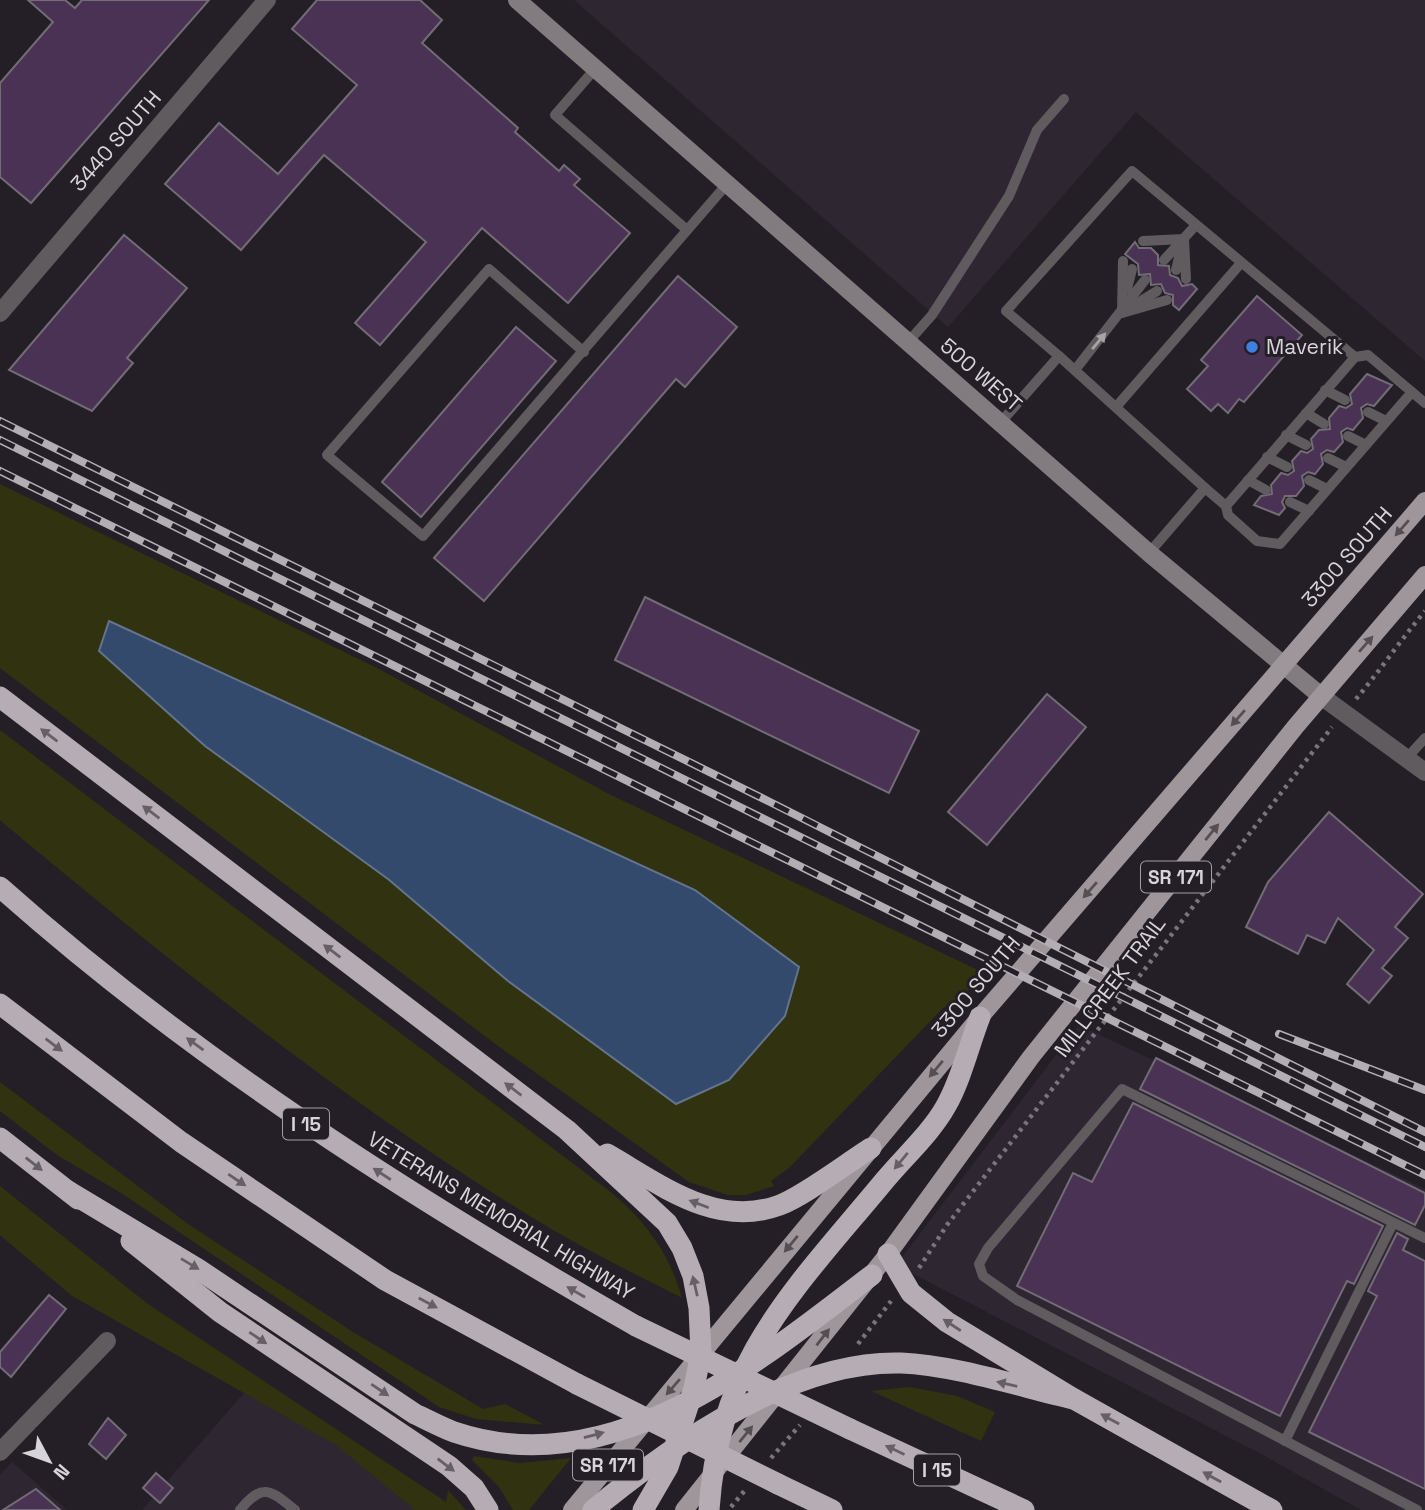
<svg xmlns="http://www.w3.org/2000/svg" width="1425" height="1510" font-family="'Space Grotesk',sans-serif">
<rect width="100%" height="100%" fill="#241f26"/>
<g fill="#2e2732">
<path d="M 574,0 L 1425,0 L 1425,361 L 1136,112 L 948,327 Z"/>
<path d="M 1079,1025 L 1425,1189 L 1425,1510 L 1361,1510 L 1263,1455 L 896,1265 Z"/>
<path d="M 258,1377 L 445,1510 L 142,1510 Z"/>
<path d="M 12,1462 L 67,1510 L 0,1510 L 0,1475 Z"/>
</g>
<g fill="#31320f">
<path d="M 0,484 L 377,668 L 609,794 L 982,972 L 971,988 L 941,1010 L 789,1168 L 771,1181 L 774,1186 L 746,1195 L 728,1195 L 689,1182 L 498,1046 L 0,668 Z"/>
<path d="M 0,730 L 612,1193 C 647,1223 669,1253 682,1298 C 633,1273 584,1249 538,1221 C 351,1107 175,966 8,827 L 0,820 Z"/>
<path d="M 0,1082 L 188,1224 L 353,1332 L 483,1409 L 505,1404 L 545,1425 L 476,1419 L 439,1407 L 121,1193 L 57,1155 L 0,1111 Z"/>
<path d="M 0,1186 L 148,1304 L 446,1502 L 448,1490 L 466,1510 L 415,1510 L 336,1445 L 72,1296 L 0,1235 Z"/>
<path d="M 910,1387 L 957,1396 L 995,1412 L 981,1441 L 871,1391 Z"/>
<path d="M 474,1456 L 520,1463 L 571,1458 L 529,1510 L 513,1510 L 499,1487 L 472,1460 Z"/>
</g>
<path fill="#334a6c" stroke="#64748d" stroke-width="2" d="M 109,621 L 695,890 L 799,967 L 785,1016 L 729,1080 L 676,1104 L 508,981 L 388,879 L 205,746 L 99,651 Z"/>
<g fill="#4a3254" stroke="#726c74" stroke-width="2">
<path d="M 28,0 L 65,0 L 75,8 L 82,0 L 209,0 L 31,203 L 0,177 L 0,83 L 53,22 Z"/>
<path d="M 317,0 L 420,0 L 442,20 L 422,43 L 518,128 L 515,132 L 559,171 L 564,165 L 580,179 L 574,185 L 630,233 L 568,303 L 482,228 L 380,345 L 355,323 L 426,242 L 324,155 L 241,250 L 165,184 L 219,123 L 278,174 L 357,85 L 292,29 Z"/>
<path d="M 124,235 L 187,288 L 127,358 L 133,363 L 92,411 L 9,370 Z"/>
<path d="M 1135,242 L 1139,248 L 1151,248 L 1158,255 L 1158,265 L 1169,266 L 1170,275 L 1178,278 L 1182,286 L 1192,284 L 1197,289 L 1179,310 L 1173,305 L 1173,295 L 1165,293 L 1161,284 L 1151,285 L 1150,274 L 1139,275 L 1138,264 L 1125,254 Z"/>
<path d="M 678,276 L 737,327 L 685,387 L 676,379 L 484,601 L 434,558 Z"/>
<path d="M 1257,296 L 1302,335 L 1244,402 L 1239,399 L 1228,413 L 1218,404 L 1211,411 L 1187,389 L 1208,366 L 1201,360 Z"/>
<path d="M 516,327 L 556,361 L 421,517 L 382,482 Z"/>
<path d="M 1367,374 L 1392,385 L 1374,406 L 1367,404 L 1361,408 L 1363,418 L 1353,430 L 1347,428 L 1341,432 L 1343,442 L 1334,452 L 1327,450 L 1321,454 L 1323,464 L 1315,474 L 1308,472 L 1302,476 L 1304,486 L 1296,496 L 1285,496 L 1282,502 L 1285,508 L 1279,515 L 1254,505 L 1261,496 L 1272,494 L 1271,485 L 1281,473 L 1288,475 L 1294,471 L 1292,461 L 1301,451 L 1307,453 L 1313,449 L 1311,439 L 1319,430 L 1330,429 L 1329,418 L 1339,406 L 1346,408 L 1352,404 L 1350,394 Z"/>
<path d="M 645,597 L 919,731 L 889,793 L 615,660 Z"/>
<path d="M 1047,694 L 1086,727 L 987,845 L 948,812 Z"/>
<path d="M 1329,812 L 1423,894 L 1395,927 L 1408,938 L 1382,968 L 1392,976 L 1369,1003 L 1347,984 L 1374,950 L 1338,918 L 1325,943 L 1307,935 L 1298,954 L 1246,927 L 1268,882 Z"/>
<path d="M 1156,1058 L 1425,1193 L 1425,1205 L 1415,1225 L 1140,1089 Z"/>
<path d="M 1133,1103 L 1383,1226 L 1354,1284 L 1347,1281 L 1280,1416 L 1017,1286 L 1073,1173 L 1092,1182 Z"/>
<path d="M 1397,1233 L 1408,1239 L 1403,1250 L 1425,1261 L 1425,1489 L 1309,1432 L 1377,1296 L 1368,1291 Z"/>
<path d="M 49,1295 L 66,1309 L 11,1377 L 0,1367 L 0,1352 Z"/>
<path d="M 108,1418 L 126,1435 L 106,1459 L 89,1444 Z"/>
<path d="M 156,1473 L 173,1488 L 160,1503 L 143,1488 Z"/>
<path d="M 36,1489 L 60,1510 L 3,1510 Z"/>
</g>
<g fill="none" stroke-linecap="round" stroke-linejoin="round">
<g stroke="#79757b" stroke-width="4.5" stroke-dasharray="3.5 5" stroke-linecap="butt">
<path d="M 1356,699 C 1379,672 1400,641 1425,611"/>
<path d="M 919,1268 L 947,1225 L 1332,727"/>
<path d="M 858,1344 L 891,1301"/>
<path d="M 771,1458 L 800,1425"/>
<path d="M 731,1507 L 746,1489"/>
</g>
<g stroke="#5f5b5e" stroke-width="10">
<path d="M 595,69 L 555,115 L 687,230"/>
<path d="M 1184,239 L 1186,279"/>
<path d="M 1143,241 L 1184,239"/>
<path d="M 1164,260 L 1196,225"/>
<path d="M 1176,270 L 1181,249"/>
<path d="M 1127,289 L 1132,269"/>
<path d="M 1133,306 L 1157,291"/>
<path d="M 1122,313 L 1123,261"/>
<path d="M 1122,313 L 1167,300"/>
<path d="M 909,341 L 932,315 L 1009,196 L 1037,130 L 1064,99"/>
<path d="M 584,352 L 489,269 L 327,455 L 423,536 L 727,184"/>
<path d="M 1059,356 L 1006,311 L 1132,171 L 1355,357"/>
<path d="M 1075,370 L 1145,280"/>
<path d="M 1325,390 L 1345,400"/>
<path d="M 1116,407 L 1241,263"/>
<path d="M 1368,412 L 1386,421"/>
<path d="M 1306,413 L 1324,424"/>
<path d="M 1001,422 L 1059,356 L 1205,488"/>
<path d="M 1286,435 L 1306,445"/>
<path d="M 1348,436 L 1366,445"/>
<path d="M 1267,457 L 1287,467"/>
<path d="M 1328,458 L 1346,467"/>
<path d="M 1248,480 L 1266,490"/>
<path d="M 1309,480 L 1327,489"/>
<path d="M 1290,502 L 1309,511"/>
<path d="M 1226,506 L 1228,515 L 1257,541 L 1280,544 L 1412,392"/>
<path d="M 1149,553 L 1205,488 L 1226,506 L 1355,357 L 1368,355 L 1425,403"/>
<path d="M 1405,760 L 1425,738"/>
<path d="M 1285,1441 L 1393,1223"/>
<path d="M 240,1510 C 263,1482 270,1490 295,1510"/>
<path d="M 1417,1510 L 1017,1300 L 983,1276 L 979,1264 L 988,1248 L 1122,1089 L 1425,1238"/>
</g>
<g stroke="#5f5b5e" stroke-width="18">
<path d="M 0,313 L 267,0"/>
<path d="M 1321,696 L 1425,772"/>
<path d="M 0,1452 L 107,1341"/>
</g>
<path stroke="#827c81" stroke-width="18" d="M 517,0 L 1149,553 L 1321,696"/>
<g stroke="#9e969b" stroke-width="18">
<path d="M 572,1510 L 980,1017 L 1425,501"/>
<path d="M 684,1510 L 888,1254 L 1031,1057 L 1296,726 L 1425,575"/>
</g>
<g stroke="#b6adb4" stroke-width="21">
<path d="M 0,697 L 567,1130 L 667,1223 L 682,1248 L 693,1276 L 699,1308 L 701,1353 L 694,1388 L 668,1467 L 643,1510"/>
<path d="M 0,887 C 193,1059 412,1198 636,1326"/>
<path d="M 0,1004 L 181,1142 L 385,1280 L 577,1384"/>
<path d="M 0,1138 L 78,1199"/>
<path d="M 607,1154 C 660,1184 716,1229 780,1205 C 804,1196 847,1163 871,1148"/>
<path d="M 68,1191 L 198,1269 L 415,1414 C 428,1420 441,1427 454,1432 C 611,1485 757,1363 872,1275"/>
<path d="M 131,1241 L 220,1312 L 449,1466 L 474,1488 L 488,1510"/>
<path d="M 888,1254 L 911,1293 L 947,1322 L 1074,1399 L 1272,1510"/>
<path d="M 850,1429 L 1024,1510"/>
<path d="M 778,1484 L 832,1510"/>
<path d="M 593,1510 C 674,1443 792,1360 901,1363 C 954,1365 1021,1387 1074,1399"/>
<path d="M 709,1510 C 719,1359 794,1290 885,1180 C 904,1157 931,1133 946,1106 C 961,1080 969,1045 980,1017"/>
</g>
<defs>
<g id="rail">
<path d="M 0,421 L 770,802 L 1425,1132"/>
<path d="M 0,440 L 1425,1147"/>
<path d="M 0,471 L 1425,1175"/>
<path d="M 1279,1034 L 1425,1090"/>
</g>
</defs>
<use href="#rail" stroke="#b2aeb4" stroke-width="8"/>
<use href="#rail" stroke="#241f26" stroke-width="5" stroke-dasharray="16" stroke-linecap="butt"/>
<g stroke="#b6adb4" stroke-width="21">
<path d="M 636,1326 L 850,1429"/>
<path d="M 577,1384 L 778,1484"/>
</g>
</g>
<defs><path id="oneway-solid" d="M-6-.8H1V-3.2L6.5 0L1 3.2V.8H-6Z" transform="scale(1.75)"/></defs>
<use fill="#a8a4a8" href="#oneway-solid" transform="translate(1099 341) rotate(-50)"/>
<g fill="#554f55">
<use href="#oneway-solid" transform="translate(1402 528) rotate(131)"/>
<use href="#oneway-solid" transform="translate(1366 644) rotate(-49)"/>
<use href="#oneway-solid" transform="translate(1238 718) rotate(131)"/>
<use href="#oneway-solid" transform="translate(1212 832) rotate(-51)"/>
<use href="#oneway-solid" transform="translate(1090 890) rotate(131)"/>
<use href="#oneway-solid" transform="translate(936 1069) rotate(130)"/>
<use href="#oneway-solid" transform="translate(791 1244) rotate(130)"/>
<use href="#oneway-solid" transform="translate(823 1337) rotate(-52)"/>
<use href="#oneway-solid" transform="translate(673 1387) rotate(131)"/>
<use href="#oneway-solid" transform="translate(746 1434) rotate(-51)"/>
</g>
<g fill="#665f66">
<use href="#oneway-solid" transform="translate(49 735) rotate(-143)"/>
<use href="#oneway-solid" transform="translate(151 812) rotate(-143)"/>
<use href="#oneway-solid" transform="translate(332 951) rotate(-143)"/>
<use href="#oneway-solid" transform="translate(195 1044) rotate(-144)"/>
<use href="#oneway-solid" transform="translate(54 1045) rotate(37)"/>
<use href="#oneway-solid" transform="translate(513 1089) rotate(-143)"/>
<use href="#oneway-solid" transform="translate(901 1161) rotate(130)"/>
<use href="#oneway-solid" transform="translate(34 1164) rotate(38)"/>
<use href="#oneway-solid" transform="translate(382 1174) rotate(-147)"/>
<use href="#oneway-solid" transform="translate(237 1180) rotate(34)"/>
<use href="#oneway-solid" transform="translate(699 1204) rotate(-159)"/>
<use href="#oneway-solid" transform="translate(190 1264) rotate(31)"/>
<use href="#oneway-solid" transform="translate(695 1286) rotate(-103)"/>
<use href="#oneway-solid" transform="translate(576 1292) rotate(-150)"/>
<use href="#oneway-solid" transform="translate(428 1303) rotate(28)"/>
<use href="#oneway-solid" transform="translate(952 1325) rotate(-147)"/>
<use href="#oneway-solid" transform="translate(258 1338) rotate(34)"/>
<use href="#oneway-solid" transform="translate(1007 1384) rotate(-167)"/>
<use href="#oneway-solid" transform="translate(380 1390) rotate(34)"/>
<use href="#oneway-solid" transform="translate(1110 1419) rotate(-151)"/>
<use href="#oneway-solid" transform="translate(594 1435) rotate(-15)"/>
<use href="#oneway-solid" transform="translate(895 1450) rotate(-155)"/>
<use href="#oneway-solid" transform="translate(446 1465) rotate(37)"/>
<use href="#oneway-solid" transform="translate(1212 1477) rotate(-151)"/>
</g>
<circle fill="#3f7fe0" stroke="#241f26" stroke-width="2.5" cx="1252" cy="347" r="7"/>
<g text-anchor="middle" stroke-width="6" stroke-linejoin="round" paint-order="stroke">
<g fill="#241f26" stroke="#a29ea4" stroke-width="2">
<rect x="1141" y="861.5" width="70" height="31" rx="5"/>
<rect x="283" y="1108.5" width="46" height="31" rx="5"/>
<rect x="573" y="1449.5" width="70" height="31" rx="5"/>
<rect x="914" y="1454.5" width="46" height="31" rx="5"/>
</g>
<g font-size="19" font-weight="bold" fill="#d8d5da">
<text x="1176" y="884">SR 171</text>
<text x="306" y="1131">I 15</text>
<text x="608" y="1472">SR 171</text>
<text x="937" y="1477">I 15</text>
</g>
<g font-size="21" fill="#d8d5da" stroke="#241f26">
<text transform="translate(116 141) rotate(-49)" y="7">3440 SOUTH</text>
<text transform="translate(981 375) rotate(41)" y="7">500 WEST</text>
<text transform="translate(1347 557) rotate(-49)" y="7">3300 SOUTH</text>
<text transform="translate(976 987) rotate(-50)" y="7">3300 SOUTH</text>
<text transform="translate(1110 987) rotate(-53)" y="7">MILLCREEK TRAIL</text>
<text transform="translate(501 1216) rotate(31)" y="7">VETERANS MEMORIAL HIGHWAY</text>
</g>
<g font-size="21" fill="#d8d5da" stroke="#241f26" text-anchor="start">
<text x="1266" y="354">Maverik</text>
</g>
</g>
<g transform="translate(49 1461) rotate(131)" stroke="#241f26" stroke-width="5" paint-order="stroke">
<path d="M0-5L12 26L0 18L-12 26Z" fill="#d8d5da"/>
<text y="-10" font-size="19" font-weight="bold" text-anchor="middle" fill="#d8d5da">N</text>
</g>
</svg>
